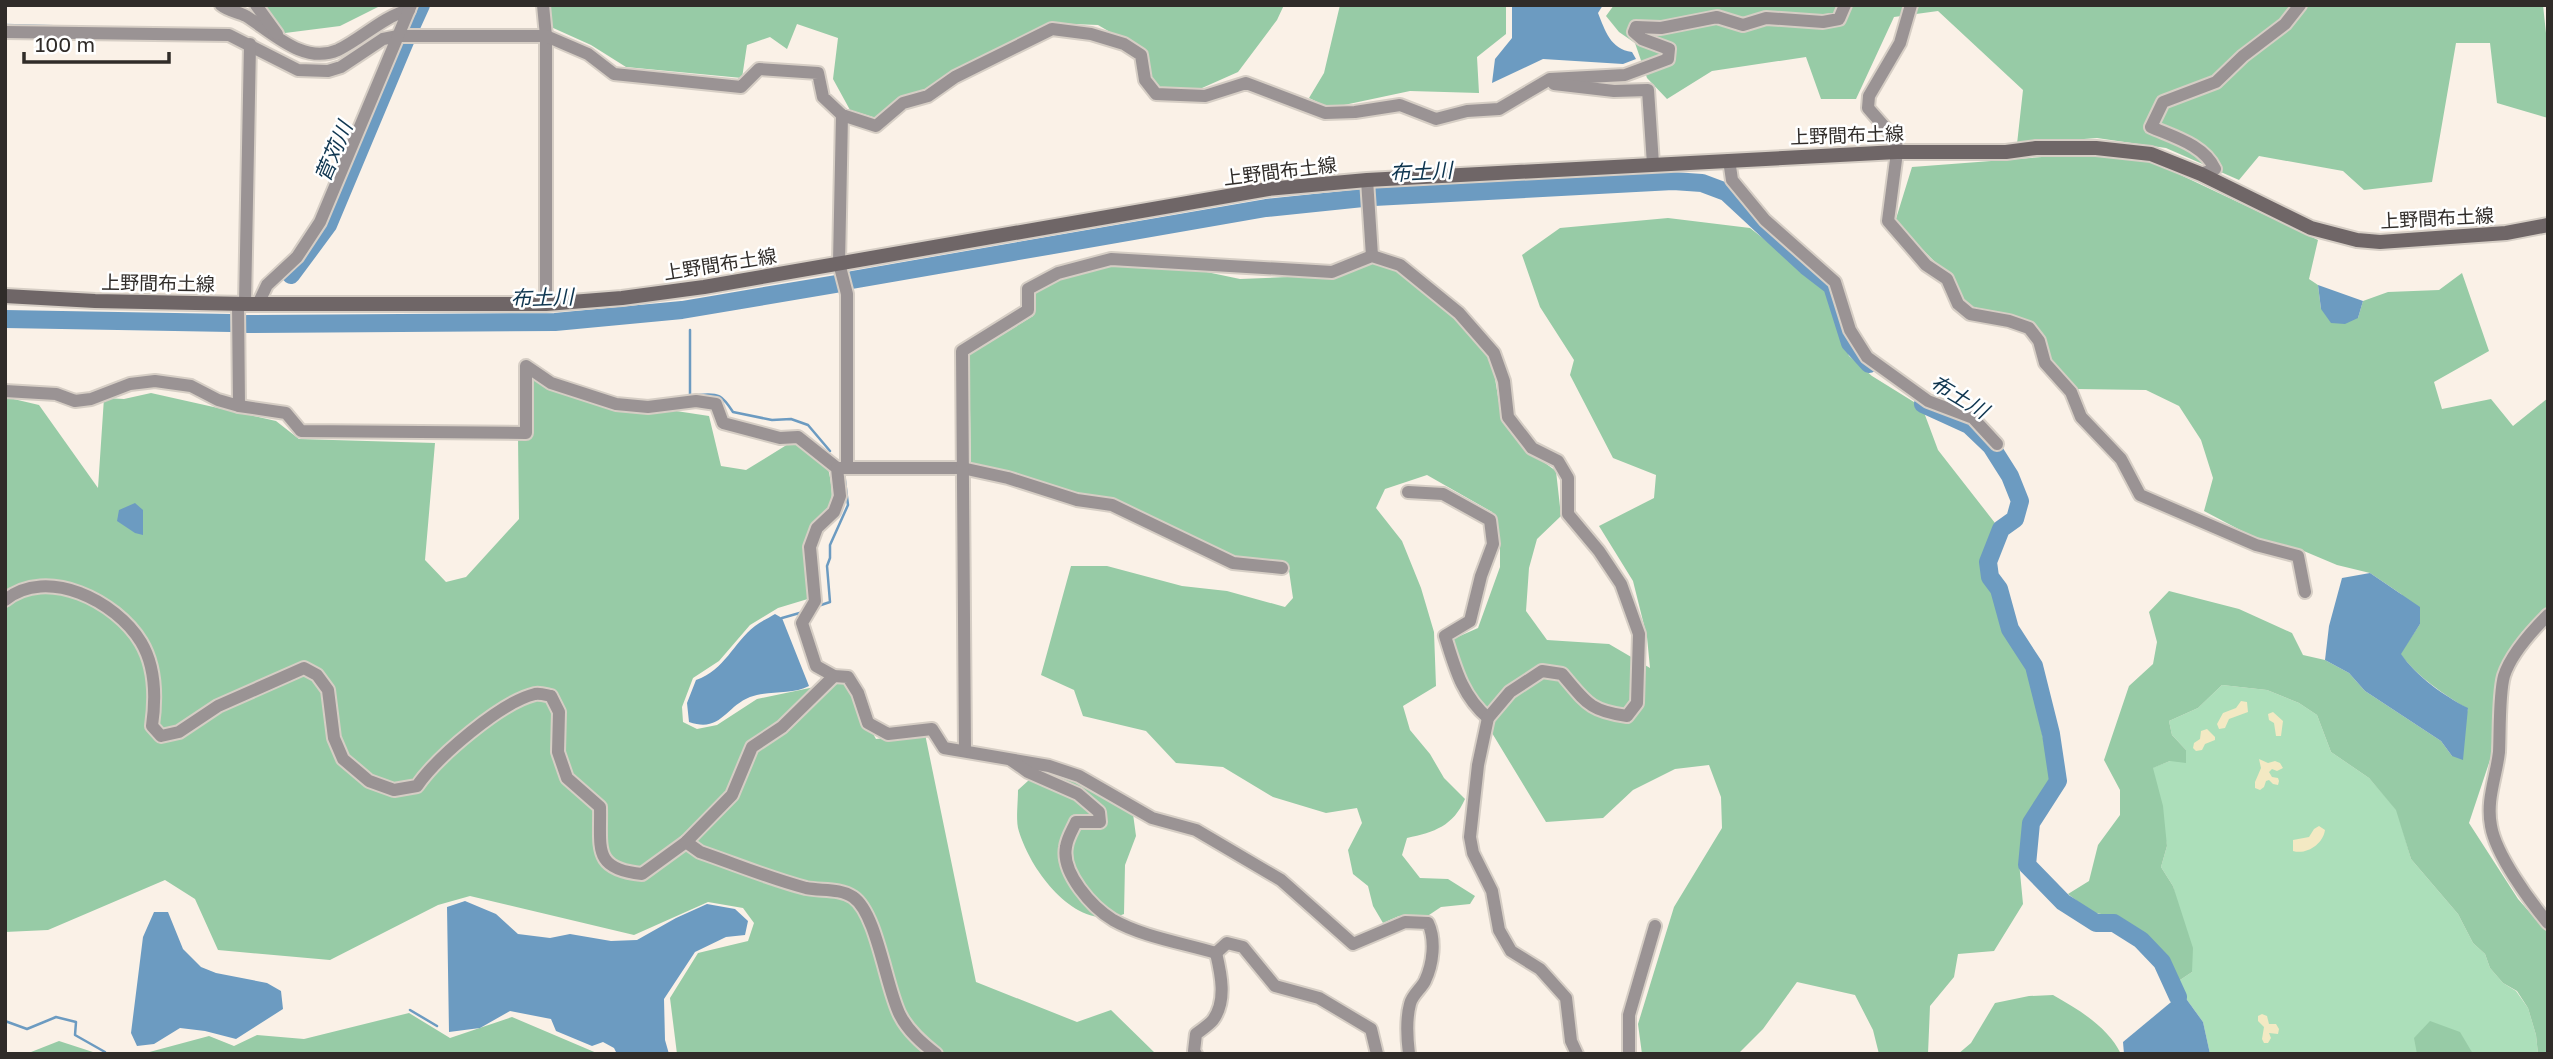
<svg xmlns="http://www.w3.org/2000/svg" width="2553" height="1059" font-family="'Golos Text','Noto Sans JP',sans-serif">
<rect width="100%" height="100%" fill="#faf1e7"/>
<path fill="#acdfba" d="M 2222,685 L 2267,690 L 2299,703 L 2317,715 L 2331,752 L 2369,778 L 2397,810 L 2411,859 L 2458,914 L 2473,943 L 2485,954 L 2490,968 L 2503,983 L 2516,991 L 2528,1008 L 2536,1035 L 2538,1054 L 2210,1054 L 2203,1022 L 2182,993 L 2177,982 L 2192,972 L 2173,886 L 2161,867 L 2167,846 L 2152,768 L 2170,761 L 2186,750 L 2172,735 L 2169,721 L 2198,708 Z"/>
<g fill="#97cba6">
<path d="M 259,5 L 382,5 L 340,26 L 285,33 Z"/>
<path d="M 549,5 L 1284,5 L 1277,20 L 1238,72 L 1202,88 L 1160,88 L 1149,76 L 1148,54 L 1098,25 L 1048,23 L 949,73 L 925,91 L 902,96 L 876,118 L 850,110 L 833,79 L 838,38 L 797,24 L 787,49 L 770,37 L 747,45 L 742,78 L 626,67 L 591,45 L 551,27 Z"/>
<path d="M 1340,5 L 1506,5 L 1506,34 L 1477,57 L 1479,93 L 1410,91 L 1330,108 L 1309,98 L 1324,73 Z"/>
<path d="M 1614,5 L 2543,5 L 2548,52 L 2548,118 L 2497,103 L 2490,43 L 2456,43 L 2432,182 L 2364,190 L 2343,171 L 2259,156 L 2239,180 L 2166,148 L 2097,138 L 2017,144 L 2023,90 L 1938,11 L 1894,17 L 1856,99 L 1821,99 L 1806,57 L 1712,71 L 1667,99 L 1647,78 L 1635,43 L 1619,32 L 1606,16 Z"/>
<path d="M 2095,153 L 2151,161 L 2318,240 L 2309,279 L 2318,285 L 2321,309 L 2358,318 L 2363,301 L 2388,292 L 2439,290 L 2462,273 L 2489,351 L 2434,382 L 2442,409 L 2491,399 L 2513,426 L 2548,398 L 2548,606 L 2522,632 L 2497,680 L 2491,757 L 2469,823 L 2518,899 L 2548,933 L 2548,1054 L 2538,1054 L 2536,1035 L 2528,1008 L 2517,991 L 2503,983 L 2490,968 L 2485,954 L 2473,943 L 2458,914 L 2411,859 L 2396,810 L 2369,778 L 2331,752 L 2317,715 L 2299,703 L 2267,690 L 2222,685 L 2198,708 L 2169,721 L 2172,735 L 2186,750 L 2186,763 L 2170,761 L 2153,768 L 2163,806 L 2167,846 L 2161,867 L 2173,886 L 2193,948 L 2192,972 L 2177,982 L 2161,949 L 2118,916 L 2093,913 L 2068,894 L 2089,881 L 2098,845 L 2120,815 L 2120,790 L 2104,760 L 2129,686 L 2153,664 L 2157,642 L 2149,612 L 2169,591 L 2239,609 L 2292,633 L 2303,655 L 2325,660 L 2349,673 L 2365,691 L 2441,741 L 2452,756 L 2468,709 C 2444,695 2417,676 2400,654 L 2420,624 L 2401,594 L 2370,573 L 2337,565 L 2299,549 L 2261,541 L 2204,511 L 2213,478 L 2201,440 L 2179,406 L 2146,390 L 2075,389 L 2050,362 L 2046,342 L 2031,323 L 1963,304 L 1948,275 L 1895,222 L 1912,167 Z"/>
<path d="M 1668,218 L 1750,228 L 1825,287 L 1849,356 L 1872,376 L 1922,407 L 1938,450 L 1995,523 L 1984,561 L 2002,627 L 2030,672 L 2051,779 L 2026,820 L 2019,862 L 2023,904 L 1994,951 L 1958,954 L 1954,977 L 1930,1006 L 1928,1054 L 1879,1054 L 1873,1030 L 1855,995 L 1797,982 L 1763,1029 L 1738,1054 L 1642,1054 L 1638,1024 L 1674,907 L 1722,828 L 1721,797 L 1709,765 L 1675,769 L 1633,790 L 1603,818 L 1546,822 L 1475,705 L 1453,639 L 1478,628 L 1500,567 L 1500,538 L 1492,512 L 1427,475 L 1385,489 L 1376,508 L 1402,541 L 1421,588 L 1434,632 L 1436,686 L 1403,706 L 1410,730 L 1430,754 L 1444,778 L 1465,799 C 1453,826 1435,832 1407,838 L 1402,855 L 1420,878 L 1448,879 L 1475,896 L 1470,904 L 1441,907 L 1429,915 L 1399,916 L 1383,923 L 1373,906 L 1368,886 L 1353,874 L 1348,850 L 1362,823 L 1357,808 L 1326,813 L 1273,797 L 1223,767 L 1176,763 L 1146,731 L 1083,716 L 1074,690 L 1041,675 L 1071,566 L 1107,566 L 1182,586 L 1227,591 L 1285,607 L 1293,598 L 1288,564 L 1235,558 L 1125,503 L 1089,499 L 971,463 L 969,355 L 1033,316 L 1035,291 L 1059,277 L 1114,263 L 1178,266 L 1240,279 L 1336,275 L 1372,262 L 1404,274 L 1450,312 L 1491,354 L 1502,421 L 1523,447 L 1556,471 L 1561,516 L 1537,539 L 1529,568 L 1526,611 L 1547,640 L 1609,644 L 1650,668 L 1647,637 L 1633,581 L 1599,526 L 1654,498 L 1656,475 L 1613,458 L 1570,375 L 1574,360 L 1540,307 L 1522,255 L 1560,228 Z"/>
<path d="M 529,375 L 570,396 L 620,410 L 663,409 L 709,416 L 721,466 L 746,470 L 793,441 L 828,468 C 837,508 830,510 806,540 L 811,598 L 778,608 L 750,625 L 719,661 L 693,678 L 682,707 L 683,722 L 697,729 L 717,725 L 757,699 L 843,681 L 876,739 L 925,734 L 976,982 L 1077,1022 L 1111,1010 L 1156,1054 L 677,1054 L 670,998 L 698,953 L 748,941 L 754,923 L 743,908 L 708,902 L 634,935 L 470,896 L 438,905 L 330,960 L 218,950 L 195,899 L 165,880 L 48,930 L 5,932 L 5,397 L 39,405 L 98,488 L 104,398 L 124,399 L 151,393 L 276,421 L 299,439 L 435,443 L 425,560 L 446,582 L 466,577 L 519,519 L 518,437 Z"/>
<path d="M 1039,771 L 1092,780 L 1131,799 L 1136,836 L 1125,865 L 1124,914 C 1076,934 1029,869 1018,828 C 1016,817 1018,802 1018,790 Z"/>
<path d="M 2053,995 C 2078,1009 2108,1027 2121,1054 L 1958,1054 L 1971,1043 L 1995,1003 L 2029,996 Z"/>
<path d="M 409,1013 L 450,1038 L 512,1017 L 599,1054 L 142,1054 L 209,1036 L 234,1046 L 257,1035 L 304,1039 Z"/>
<path d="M 2430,1021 L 2460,1032 L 2473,1054 L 2417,1054 L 2414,1038 Z"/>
<path d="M 59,1041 L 99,1054 L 26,1054 Z"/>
</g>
<g fill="#f3e9c3">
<path d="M 2241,701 L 2247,702 L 2248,712 L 2229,719 L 2225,728 L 2219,729 L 2217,724 L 2223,713 L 2236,708 Z"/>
<path d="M 2273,712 L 2283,721 L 2281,736 L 2276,736 L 2274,723 L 2269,720 L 2268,714 Z"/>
<path d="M 2207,729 L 2215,737 L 2215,740 L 2205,744 L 2202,750 L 2196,751 L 2193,748 L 2194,743 L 2200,739 L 2201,731 Z"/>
<path d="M 2259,759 L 2268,763 L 2275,761 L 2280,763 L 2283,768 L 2277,771 L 2272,769 L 2269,772 L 2272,777 L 2278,778 L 2279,781 L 2278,785 L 2273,784 L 2269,780 L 2266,781 L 2264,787 L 2260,790 L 2255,788 L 2255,782 L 2261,768 Z"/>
<path d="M 2319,826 L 2325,830 C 2323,844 2307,855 2293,851 L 2293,840 L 2309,837 L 2314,829 Z"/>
<path d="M 2262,1014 L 2267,1016 L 2269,1024 L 2276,1024 L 2279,1029 L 2278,1034 L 2269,1033 L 2271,1038 L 2268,1043 L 2264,1043 L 2262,1039 L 2264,1027 L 2258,1021 L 2258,1016 Z"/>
</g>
<g fill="#6c9bc1">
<path d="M 1512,5 L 1603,5 L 1598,13 C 1605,30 1610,49 1632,52 L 1636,59 L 1623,64 L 1543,59 L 1492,83 L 1495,59 L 1512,38 Z"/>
<path d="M 2318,285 L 2363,301 L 2358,318 L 2345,324 L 2331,323 L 2321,309 Z"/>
<path d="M 135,503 L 143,510 L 143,535 L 135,533 L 117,521 L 119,510 Z"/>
<path d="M 2370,573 L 2420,607 L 2420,624 L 2401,654 C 2416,676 2444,696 2468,708 L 2463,760 L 2452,756 L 2441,741 L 2365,691 L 2349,673 L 2325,660 L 2329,626 L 2342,578 Z"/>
<path d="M 775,614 L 782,618 L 809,686 C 792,695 769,690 750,697 C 725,707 721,733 689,722 L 687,703 L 696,680 C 725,670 733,643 755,626 C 761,621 769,618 775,614 Z"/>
<path d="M 465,901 L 496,914 L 518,934 L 550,938 L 570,934 L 611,941 L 637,940 L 676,918 L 707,904 L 735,909 L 748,921 L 745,935 L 726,937 L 695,952 L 664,999 L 665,1040 L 669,1054 L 617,1054 L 614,1048 L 603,1042 L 592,1046 L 556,1031 L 551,1019 L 510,1011 L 480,1028 L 449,1032 L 447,907 Z"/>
<path d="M 154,912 L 168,912 L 183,949 L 201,967 L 216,973 L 267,983 L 281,991 L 283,1009 L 236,1039 L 205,1031 L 180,1028 L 154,1044 L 137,1046 L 131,1033 L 143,937 Z"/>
<path d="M 2182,993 L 2203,1022 L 2210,1054 L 2124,1054 L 2123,1042 Z"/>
</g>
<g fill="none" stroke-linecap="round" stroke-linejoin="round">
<g stroke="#6c9bc1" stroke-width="2.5">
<path d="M 5,25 L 83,27"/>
<path d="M 699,395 C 719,393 722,395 733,412 L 772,420 L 791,419 L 808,425 L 830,451"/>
<path d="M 690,396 L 690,330"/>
<path d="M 818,606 L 830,602 L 827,566 L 830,558 L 830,545 L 848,505 L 844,473"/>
<path d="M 782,618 L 803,612"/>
<path d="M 410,1010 L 437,1026"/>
<path d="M 5,1021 L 27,1029 L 56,1017 L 76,1022 L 75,1035 L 105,1052"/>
</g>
<g stroke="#6c9bc1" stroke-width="18">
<path d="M 411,27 L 421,5"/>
<path d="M 1374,197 L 1673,181 L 1702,183 L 1726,192 L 1806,266 L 1832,286 L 1850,343 L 1869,364"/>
<path d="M 291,275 L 328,225 L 406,39"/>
<path d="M 852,280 L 1266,208 L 1363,198"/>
<path d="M 5,319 L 231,323"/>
<path d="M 247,324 L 555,322 L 682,310 L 836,284"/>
<path d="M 1923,404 L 1969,425 L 1991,446 L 2010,476 L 2020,501 L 2015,519 L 2001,529 L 1988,562 L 1990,577 L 1999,589 L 2010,629 L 2034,666 L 2051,734 L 2058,781 L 2031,823 L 2027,865 L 2063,902 L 2096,923 L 2114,923 L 2141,940 L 2162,962 L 2178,997"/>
</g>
<defs>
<g id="minor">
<path d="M 221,5 C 228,11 238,12 246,16 C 273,33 304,65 338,50 C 363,38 382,17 409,10"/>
<path d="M 256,5 L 277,34"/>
<path d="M 543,5 L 546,36 L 546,304"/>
<path d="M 1911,5 L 1900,43 L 1869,96 L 1868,108 L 1896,140 L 1897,152 L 1888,221 L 1926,265 L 1947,279 L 1958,304 L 1970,314 L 2009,321 L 2029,328 L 2039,341 L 2045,363 L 2071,392 L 2081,417 L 2121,459 L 2140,495 L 2256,545 L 2298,556 L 2305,592"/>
<path d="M 5,32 L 229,35 L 298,70 L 328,71 L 341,67 L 383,39 L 398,36 L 546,36 L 588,54 L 614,74 L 741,87 L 759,69 L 818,73 L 823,97 L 842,115 L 876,126 L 903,103 L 928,96 L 955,77 L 1052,29 L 1091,34 L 1124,44 L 1141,55 L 1145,80 L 1156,94 L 1205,96 L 1246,83 L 1325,113 L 1355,112 L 1400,105 L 1436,119 L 1467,111 L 1499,109 L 1550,79 L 1625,75 L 1668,59 L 1669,49 L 1642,39 L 1634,32 L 1636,27 L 1661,28 L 1717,17 L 1743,25 L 1766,18 L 1823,22 L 1839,19 L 1845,5"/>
<path d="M 1554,84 L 1614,91 L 1648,90 L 1653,164"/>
<path d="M 842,115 L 839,263 L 847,294 L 847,467"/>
<path d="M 1729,160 L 1732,180 L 1765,220 L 1835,282 L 1850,330 L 1867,357 L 1928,401 L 1973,418 L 1997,444"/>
<path d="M 2201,174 L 2215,169 C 2204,145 2174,137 2151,127 L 2163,102 L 2216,82 L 2243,56 L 2285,24 L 2300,5"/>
<path d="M 1367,180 L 1372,256"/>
<path d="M 238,303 L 239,406"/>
<path d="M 245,304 L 250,44"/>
<path d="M 258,304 L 267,285 L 297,257 L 320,222 L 411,5"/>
<path d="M 5,391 L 56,394 L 75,401 L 91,399 L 130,384 L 155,381 L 191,386 L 218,400 L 239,406 L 286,413 L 301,431 L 526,433 L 526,366 L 551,383 L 616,404 L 648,407 L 696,401 L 716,404 L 723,423 L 780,438 L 798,437 L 837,468 L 840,496 L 834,512 L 817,528 L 810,547 L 815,601 L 802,623 L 816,666 L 834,676 L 848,677 L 858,693 L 868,723 L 888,734 L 932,729 L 944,748 L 1049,766 L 1079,776 L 1152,818 L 1196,830 L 1281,880 L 1353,944 L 1405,922 L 1428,923 C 1436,940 1433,964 1425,981 C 1421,989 1412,995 1410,1004 C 1406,1019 1407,1038 1409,1054"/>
<path d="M 837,468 L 962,468 L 1008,478 L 1077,500 L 1112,505 L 1233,563 L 1282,568"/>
<path d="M 1408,492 L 1443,494 L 1490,520 L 1493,544 L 1481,576 L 1470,621 L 1445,636 C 1455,668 1462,696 1488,718"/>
<path d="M 5,600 C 47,566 116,601 141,642 C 156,667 156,698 152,726 L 161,736 L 179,732 L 218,706 L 304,668 L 317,675 L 328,690 L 334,738 L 343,759 L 369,781 L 394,790 L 417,786 C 437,757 501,702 535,694 C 540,693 546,695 551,696 L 559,712 L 558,752 L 567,778 L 600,807 C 601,848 592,869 642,874 L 686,842 L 732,795 L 752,747 L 782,727 L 834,676"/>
<path d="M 2548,615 C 2532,631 2511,654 2504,676 C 2499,694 2500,732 2499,752 C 2496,778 2486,800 2491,826 C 2496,855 2529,900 2548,923"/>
<path d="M 965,751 L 962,351 L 1028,310 L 1028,289 L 1058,273 L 1111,259 L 1332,272 L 1372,256 L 1400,265 L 1459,313 L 1494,353 L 1504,381 L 1508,417 L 1532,448 L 1558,461 L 1568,478 L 1568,514 L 1599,551 L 1621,584 L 1639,634 L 1637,703 L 1627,716 C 1589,711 1586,702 1562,674 L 1542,671 L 1510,692 L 1488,718 L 1478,765 L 1470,837 L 1473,853 L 1492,891 L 1499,930 L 1511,951 L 1540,969 L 1566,998 L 1571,1041 L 1577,1054"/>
<path d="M 1011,760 L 1028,772 L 1078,794 L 1099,812 L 1100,822 L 1076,822 C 1073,829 1067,838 1066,847 C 1061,873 1092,907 1113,920 C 1143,937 1183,943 1216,953"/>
<path d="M 686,842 L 700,852 C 735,864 771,879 806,888 C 821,891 840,888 853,897 C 877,913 886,988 900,1015 C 908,1031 922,1043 936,1054"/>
<path d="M 1216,953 L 1227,943 L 1243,947 L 1275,986 L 1319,998 L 1371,1029 L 1377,1054"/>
<path d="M 1196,1054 L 1194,1051 L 1196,1034 C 1201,1030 1209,1025 1213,1020 C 1227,1001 1221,974 1216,953"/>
<path d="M 1629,1054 L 1629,1015 L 1655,926"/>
</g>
<path id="secondary" d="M 5,296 L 95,301 L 245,304 L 546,304 L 622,298 L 704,287 L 1268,189 L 1367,180 L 1897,152 L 2006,152 L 2036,148 L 2096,148 L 2151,154 L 2201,174 L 2311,228 L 2357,240 L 2380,242 L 2506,233 L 2548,225"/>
</defs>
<use href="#minor" stroke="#d6cec5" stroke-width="16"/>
<use href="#secondary" stroke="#d6cec5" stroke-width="18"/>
<use href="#minor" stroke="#9a9394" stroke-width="12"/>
<use href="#secondary" stroke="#6f6667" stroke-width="14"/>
</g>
<g text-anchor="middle" stroke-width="5" stroke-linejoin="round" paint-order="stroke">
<g font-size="19" fill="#302c29" stroke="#fff">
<text transform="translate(1847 135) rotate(-2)" y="7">上野間布土線</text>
<text transform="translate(1280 171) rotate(-7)" y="7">上野間布土線</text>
<text transform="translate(2437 218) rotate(-3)" y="7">上野間布土線</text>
<text transform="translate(720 264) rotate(-9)" y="7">上野間布土線</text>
<text transform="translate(158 283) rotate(1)" y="7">上野間布土線</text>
</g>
<g font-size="21" font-style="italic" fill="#0f3650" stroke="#fff">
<text transform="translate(334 152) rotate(-67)" y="7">菅苅川</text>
<text transform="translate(1421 172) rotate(-3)" y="7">布土川</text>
<text transform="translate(542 298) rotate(-2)" y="7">布土川</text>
<text transform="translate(1959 397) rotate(31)" y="7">布土川</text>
</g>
</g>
<rect width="2553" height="1059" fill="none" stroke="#302c29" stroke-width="14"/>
<path d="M24 52v10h145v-10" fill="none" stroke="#302c29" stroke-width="3.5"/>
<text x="35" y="52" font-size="21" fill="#302c29" stroke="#ffffff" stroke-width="5" paint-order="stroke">100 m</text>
</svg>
